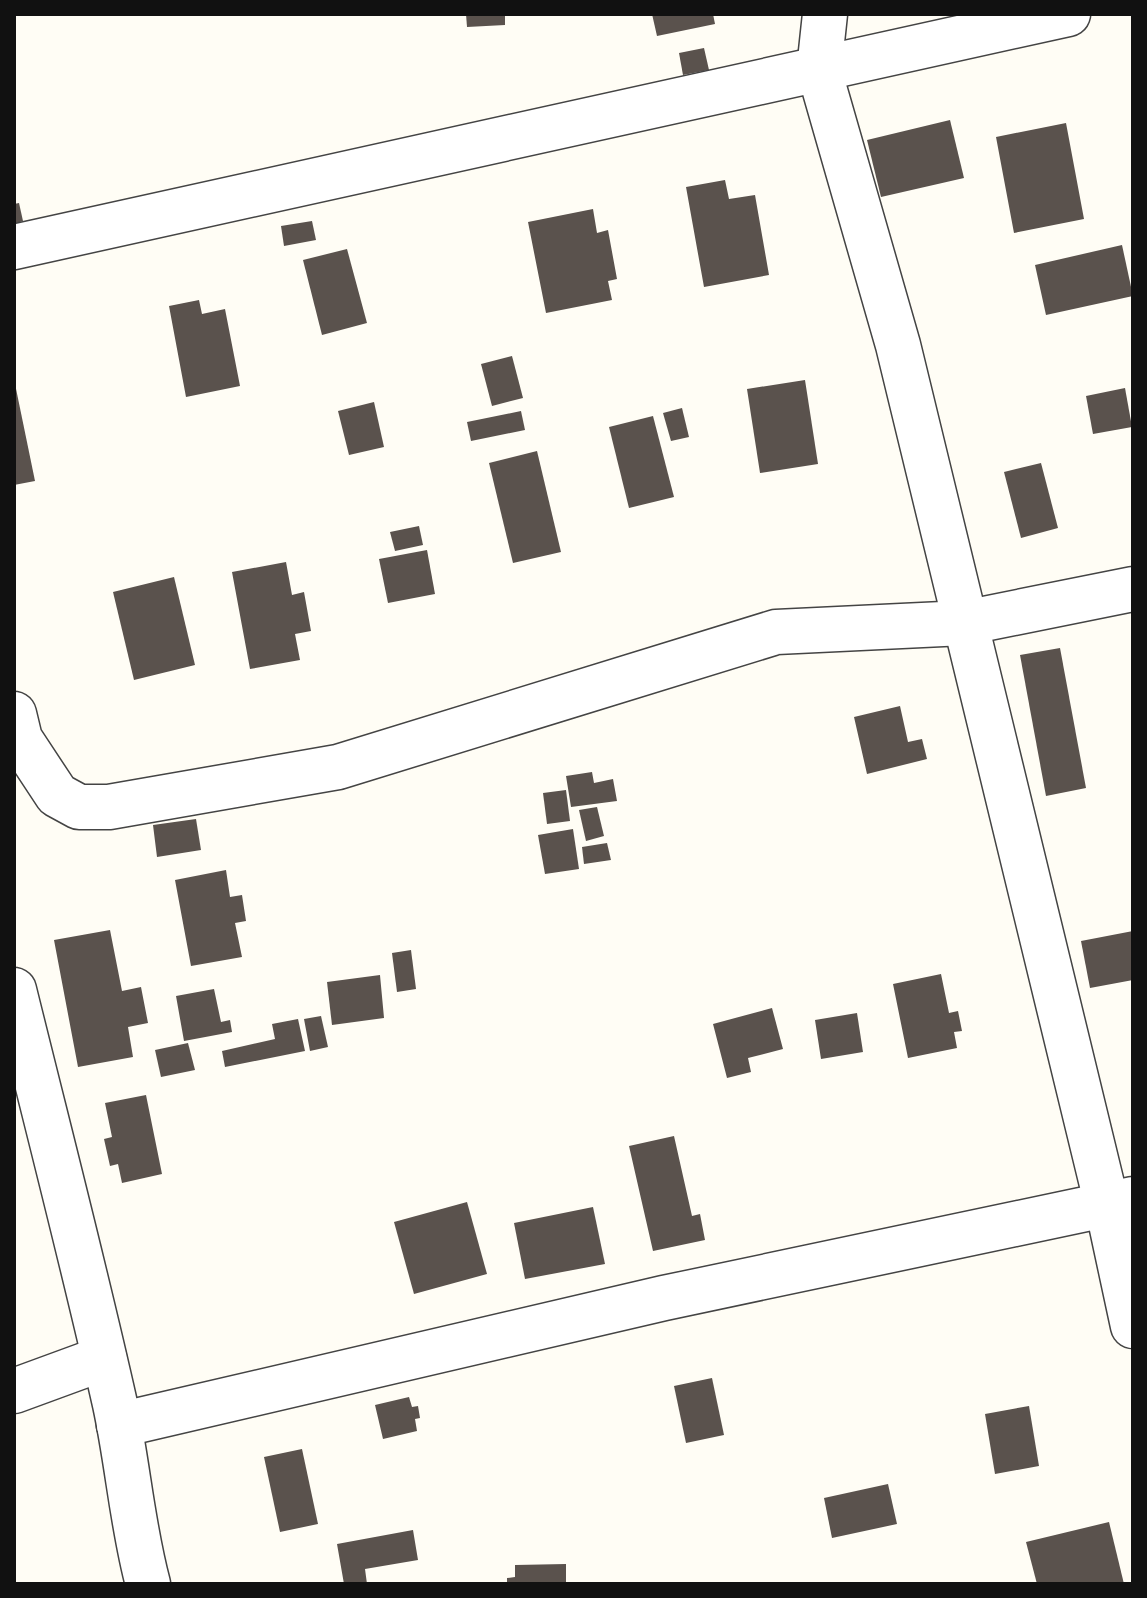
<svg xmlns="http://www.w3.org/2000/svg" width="1147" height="1598" font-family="Merriweather,serif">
<rect width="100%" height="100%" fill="#fffdf5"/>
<g fill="#5a524d">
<path d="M 466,14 L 505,14 L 505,25 L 467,27 Z"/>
<path d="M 652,14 L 713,14 L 715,24 L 657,36 Z"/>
<path d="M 704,48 L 709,70 L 683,75 L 679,53 Z"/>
<path d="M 950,120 L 964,178 L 881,197 L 867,140 Z"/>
<path d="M 1066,123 L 1084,219 L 1014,233 L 996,137 Z"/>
<path d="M 725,180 L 729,199 L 755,195 L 769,275 L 704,287 L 686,187 Z"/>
<path d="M 19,203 L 23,221 L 14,224 L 14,204 Z"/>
<path d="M 593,209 L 597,233 L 608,230 L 617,279 L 608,281 L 612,300 L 546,313 L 528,222 Z"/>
<path d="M 312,221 L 316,240 L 284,246 L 281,226 Z"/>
<path d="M 1122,245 L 1133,296 L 1046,315 L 1035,265 Z"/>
<path d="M 347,249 L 367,323 L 322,335 L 303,260 Z"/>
<path d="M 199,300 L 202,314 L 225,309 L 240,386 L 186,397 L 169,306 Z"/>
<path d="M 512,356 L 523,398 L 492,406 L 481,364 Z"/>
<path d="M 14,379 L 35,481 L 14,485 Z"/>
<path d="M 805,380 L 818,464 L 760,473 L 747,389 Z"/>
<path d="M 1125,388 L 1132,427 L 1093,434 L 1086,396 Z"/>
<path d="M 374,402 L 384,447 L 349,455 L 338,411 Z"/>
<path d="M 682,408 L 689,437 L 671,441 L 663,413 Z"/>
<path d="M 521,411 L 525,430 L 471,441 L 467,422 Z"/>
<path d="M 653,416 L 674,497 L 629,508 L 609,427 Z"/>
<path d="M 537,451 L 561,552 L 513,563 L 489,463 Z"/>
<path d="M 1041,463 L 1058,528 L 1021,538 L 1004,472 Z"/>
<path d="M 419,526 L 423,545 L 395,551 L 390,532 Z"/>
<path d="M 427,550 L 435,594 L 388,603 L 379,559 Z"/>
<path d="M 286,562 L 292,595 L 304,592 L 311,631 L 295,634 L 300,660 L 250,669 L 232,572 Z"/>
<path d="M 174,577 L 195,665 L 134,680 L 113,592 Z"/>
<path d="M 1060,648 L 1086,788 L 1046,796 L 1020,655 Z"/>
<path d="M 900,706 L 908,742 L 922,739 L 927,759 L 867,774 L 854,717 Z"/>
<path d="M 592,772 L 594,783 L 613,779 L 617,801 L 571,807 L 566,776 Z"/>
<path d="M 566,790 L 570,821 L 547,824 L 543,793 Z"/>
<path d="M 597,807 L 604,836 L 586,841 L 579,810 Z"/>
<path d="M 196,819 L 201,850 L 157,857 L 153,825 Z"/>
<path d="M 573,829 L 579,869 L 545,874 L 538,835 Z"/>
<path d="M 607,843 L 611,860 L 584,864 L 582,847 Z"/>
<path d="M 226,870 L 230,897 L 242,895 L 246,921 L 235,923 L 242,957 L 191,966 L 175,880 Z"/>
<path d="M 110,930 L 122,991 L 141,987 L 148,1023 L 128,1027 L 133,1057 L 78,1067 L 54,940 Z"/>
<path d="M 1133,931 L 1133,980 L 1090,988 L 1081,941 Z"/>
<path d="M 411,950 L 416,989 L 397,992 L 392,953 Z"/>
<path d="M 941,974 L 949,1013 L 958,1011 L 962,1031 L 954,1032 L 957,1048 L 908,1058 L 893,984 Z"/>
<path d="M 380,975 L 384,1018 L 332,1025 L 327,982 Z"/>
<path d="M 214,989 L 221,1022 L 230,1020 L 232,1032 L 184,1041 L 176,996 Z"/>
<path d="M 772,1008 L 783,1049 L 748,1058 L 751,1072 L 727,1078 L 713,1024 Z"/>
<path d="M 857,1013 L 863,1052 L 821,1059 L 815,1020 Z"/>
<path d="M 321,1016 L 328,1047 L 310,1051 L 304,1019 Z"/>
<path d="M 298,1019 L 305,1051 L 225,1067 L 222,1051 L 275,1039 L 272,1024 Z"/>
<path d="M 188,1043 L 195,1070 L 161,1077 L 155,1050 Z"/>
<path d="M 146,1095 L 162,1174 L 122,1183 L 118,1164 L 110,1166 L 104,1139 L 112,1137 L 105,1103 Z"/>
<path d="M 674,1136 L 692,1216 L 700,1214 L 705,1240 L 653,1251 L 629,1146 Z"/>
<path d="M 467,1202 L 487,1274 L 414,1294 L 394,1222 Z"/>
<path d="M 593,1207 L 605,1264 L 525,1279 L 514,1223 Z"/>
<path d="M 712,1378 L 724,1435 L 686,1443 L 674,1386 Z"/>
<path d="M 409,1397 L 412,1407 L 418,1406 L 420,1418 L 415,1419 L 417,1431 L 383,1439 L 375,1405 Z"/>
<path d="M 1029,1406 L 1039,1466 L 995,1474 L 985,1414 Z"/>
<path d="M 302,1449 L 318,1524 L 280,1532 L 264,1457 Z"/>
<path d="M 888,1484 L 897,1524 L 832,1538 L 824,1498 Z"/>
<path d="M 1109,1522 L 1124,1584 L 1037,1584 L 1026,1542 Z"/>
<path d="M 413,1530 L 418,1560 L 365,1569 L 367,1584 L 344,1584 L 337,1544 Z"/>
<path d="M 566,1564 L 566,1584 L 507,1584 L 507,1578 L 515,1577 L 515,1565 Z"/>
</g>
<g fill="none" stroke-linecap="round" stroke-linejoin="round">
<defs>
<g id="minor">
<path d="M 825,14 L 819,70 L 898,345 L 1107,1205 L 1133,1326"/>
<path d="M 14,247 L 1068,14"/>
<path d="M 14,714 L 20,739 L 57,795 L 79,807 L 109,807 L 338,767 L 776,632 L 964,623 L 1133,589"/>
<path d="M 14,990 C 48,1128 84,1266 115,1404 C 128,1464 132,1525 148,1584"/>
<path d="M 14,1391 L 104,1358"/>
<path d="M 119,1425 L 664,1298 L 1133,1199"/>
</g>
</defs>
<use href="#minor" stroke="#444" stroke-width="47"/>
<use href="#minor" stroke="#fff" stroke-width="44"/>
</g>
<rect width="1147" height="1598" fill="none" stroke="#111111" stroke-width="32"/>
</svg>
